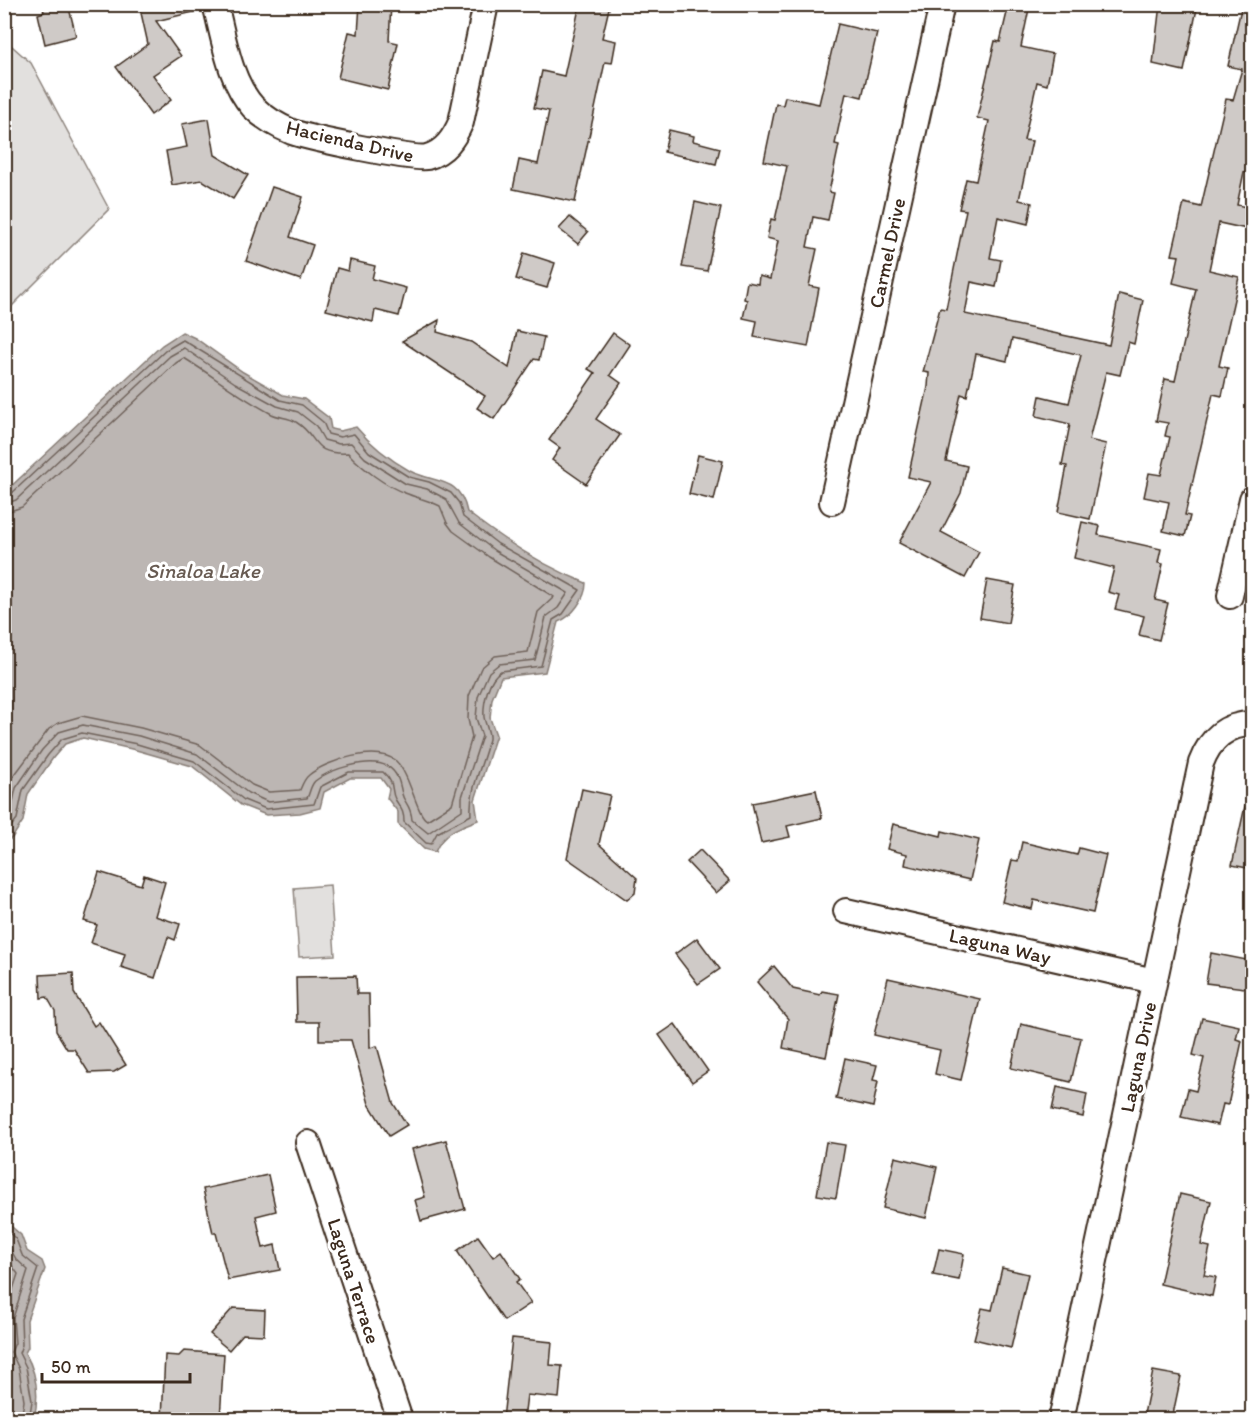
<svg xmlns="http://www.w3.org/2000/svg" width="1257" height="1424" font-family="Itim,sans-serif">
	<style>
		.green { fill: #e2e0de; stroke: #8e857e; stroke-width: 1.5 }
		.water { fill: #bcb6b3; stroke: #887e77; stroke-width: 1.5 }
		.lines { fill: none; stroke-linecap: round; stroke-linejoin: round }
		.shore { stroke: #6f625a; stroke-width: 1.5 }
		.building { fill: #cfcac7; stroke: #3b2a1e; stroke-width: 1.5 }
		.minor-casing { stroke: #3b2a1e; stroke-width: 28 }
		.minor { stroke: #fff; stroke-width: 24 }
		.labels { text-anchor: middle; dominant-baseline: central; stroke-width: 6; stroke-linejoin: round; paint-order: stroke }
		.street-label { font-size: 20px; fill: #3b2a1e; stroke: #fff }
		.water-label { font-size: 21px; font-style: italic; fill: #685b52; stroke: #fff }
	</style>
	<rect width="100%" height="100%" fill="#fff"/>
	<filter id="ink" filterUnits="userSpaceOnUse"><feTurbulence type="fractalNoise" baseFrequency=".0167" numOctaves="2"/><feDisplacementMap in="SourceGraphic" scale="12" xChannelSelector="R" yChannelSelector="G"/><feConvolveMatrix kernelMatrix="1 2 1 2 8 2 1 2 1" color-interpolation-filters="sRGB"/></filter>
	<g filter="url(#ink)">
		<g class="green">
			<polygon points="4,39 31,63 109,209 5,313"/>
			<polygon points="330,885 335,955 299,957 294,888"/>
		</g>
		<g class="water">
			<path d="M182,332L195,338L243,372L283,395L304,399L329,418L331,429L340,431L356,427C371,445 389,459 410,471C435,484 460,476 467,512C503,540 543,566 586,583C586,598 572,617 558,622L545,672L501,677L492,699L490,718L496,735L475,800L478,820C459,827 443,832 435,852L424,849L398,824V812L387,798L389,789L381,778H350L324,792L320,808L300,813L266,815L241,805L192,766L136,750L83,738L65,744L53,758L28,794L23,821L12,838L5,842V492L162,345Z"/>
			<path d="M4,1220L21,1235L27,1251L42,1261L45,1269L27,1320L28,1347L25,1353C37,1373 39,1397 34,1419H5Z"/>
		</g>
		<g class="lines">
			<g class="shore">
				<path d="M4,496L11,494L166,350L183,340L280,400L302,405L323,422L328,434L340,437L354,434L369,452L409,477L429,482L451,493L459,503L463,517L498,544L580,590L563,614L553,620L541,666L501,671C488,678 483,704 484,717C485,725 490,731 489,739C483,765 469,789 471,815L437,833L431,844L426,843L404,822C404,811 401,809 395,799C390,789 396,784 383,772H349L320,787L314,804L266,809L244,800L194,761L137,744L82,733L62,739L48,755L23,790L17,819L4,835"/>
				<path d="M4,504L16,500L170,356L184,348L235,383L277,406L298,412L316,426L324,440L339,444L351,443L365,458L406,484L427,489L446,499L459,523L495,551L568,593L558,608L546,617L535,660L499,664L489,672L478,697L476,718L482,736L462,797V810L428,833L412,820C411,805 404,803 402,794C400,784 398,772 387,766C369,757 330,769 315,781C310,786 310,793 307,798L268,802L248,793L197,754L139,736L83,725L59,732L42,750L16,788L10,815L4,824"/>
				<path d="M4,513L22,507L176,363L184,358C213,376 240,397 270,413C278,418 289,417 296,422C320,437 310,455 348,453C362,468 385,486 405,493C417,498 428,500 440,506L447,523L453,531L489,557L554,597L538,612L528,652L495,656L481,668L469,696L468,719L472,737L452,804L427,820C417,816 410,774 396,761C377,745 327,760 309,775C304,779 302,785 300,790L269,792L252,785L200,745L141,728L82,716L58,723L49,729L10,781L4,798"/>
				<polyline points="4,1228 16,1239 22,1255 38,1268 21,1319 22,1345 19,1353 26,1367 32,1401 29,1420"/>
				<polyline points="4,1238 16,1259 28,1270 13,1318 15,1343 11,1352 19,1369 24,1401 21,1420"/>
				<polyline points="4,1255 18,1274 4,1317"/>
			</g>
		</g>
		<g class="building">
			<polygon points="42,4 68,4 76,36 45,44 38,14 44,12"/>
			<polygon points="139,4 198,4 198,11 156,21 181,56 153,75 171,100 151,115 116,67 148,44"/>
			<polygon points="360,4 391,4 389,41 398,43 388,90 338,78 349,32 358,34"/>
			<polygon points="580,4 610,4 602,38 616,41 612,63 605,62 575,202 513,189 519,160 538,164 549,111 534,108 542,71 564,76"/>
			<polygon points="1009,4 1030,4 1021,47 1053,54 1047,85 1037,82 1024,140 1032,141 1019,200 1032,203 1028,224 998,217 990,258 1001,260 996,287 971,282 965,314 1109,345 1119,294 1143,300 1134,344 1128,342 1120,375 1106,372 1089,440 1106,444 1090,519 1058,512 1067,466 1062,465 1070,424 1036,416 1040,396 1069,403 1081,355 1012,339 1007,361 976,354 967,396 961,394 946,461 967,466 961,493 941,532 979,552 965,578 899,543 931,482 908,477 928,387 929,373 923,372 940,308 946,309 966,210 959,209 966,179 976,181 989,121 977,118 995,41 1000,42"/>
			<polygon points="1160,4 1198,4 1184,71 1153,64"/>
			<polygon points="1242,4 1252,4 1252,174 1244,172 1237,205 1251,208 1247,229 1219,223 1209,270 1239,277 1219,366 1228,368 1222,396 1213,394 1185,515 1190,516 1185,536 1163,531 1169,502 1144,497 1149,473 1161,475 1170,437 1165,436 1168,423 1156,421 1165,379 1175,381 1196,289 1173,283 1179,256 1172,255 1184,203 1201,207 1226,99 1233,100 1242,69 1228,66"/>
			<polygon points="838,24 877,33 862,97 846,93 835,144 839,145 829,192 834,193 828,220 813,217 807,247 817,249 809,286 819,288 808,347 754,337 757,321 743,318 747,300 744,299 747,282 758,284 759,276 770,279 778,241 767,238 771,219 775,220 787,166 764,161 776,104 783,105 785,97 819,104"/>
			<polygon points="209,119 215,155 248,175 233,199 202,180 172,185 166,151 187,147 182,124"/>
			<polygon points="669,130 694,136 693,141 720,148 716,164 664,152"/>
			<polygon points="272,187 303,197 290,237 313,245 301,280 246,261"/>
			<polygon points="695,202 721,208 707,271 682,267"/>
			<polygon points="570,217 588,232 578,244 559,229"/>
			<polygon points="524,253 555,263 547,288 516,279"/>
			<polygon points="350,260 375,266 372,279 406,288 399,316 375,310 373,322 326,310 337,268 348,271"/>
			<polygon points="439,320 437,332 471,342 509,368 517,331 544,337 539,360 534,359 494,419 477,408 485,396 402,341"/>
			<polygon points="613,333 630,345 610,375 621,383 596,419 620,435 586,484 552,460 560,448 549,440 595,373 588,369"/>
			<polygon points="698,455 723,461 714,500 689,494"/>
			<polygon points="1082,522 1100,526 1098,535 1161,549 1158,563 1163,564 1155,600 1168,603 1159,640 1139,635 1144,616 1115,609 1119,595 1108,592 1114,568 1074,558"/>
			<polygon points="987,580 1015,585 1008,623 980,618"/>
			<polygon points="582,789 610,795 599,844 637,878 635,893 627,900 567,858"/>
			<polygon points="816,790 822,818 787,826 790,837 761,843 752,803"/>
			<polygon points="1245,806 1252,807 1252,869 1232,865"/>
			<polygon points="893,824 941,836 942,831 979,840 970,880 905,865 907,854 887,849"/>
			<polygon points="1022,842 1077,855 1079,848 1106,855 1093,913 1034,900 1032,909 1002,902 1012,860 1018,861"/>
			<polygon points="700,850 730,881 716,893 687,862"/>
			<polygon points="99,872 141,885 144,875 165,882 155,916 180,924 175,940 168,937 155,978 121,967 125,954 91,943 97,925 84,921"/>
			<polygon points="697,938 720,969 698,984 675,954"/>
			<polygon points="1211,953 1252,961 1252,989 1206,983"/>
			<polygon points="774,966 793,989 820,995 822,991 839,994 826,1057 783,1048 788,1019 757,982"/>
			<polygon points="73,973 74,993 94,1026 99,1022 126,1065 114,1072 89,1073 74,1049 67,1049 56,1031 55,1011 47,997 41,998 40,975"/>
			<polygon points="356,976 357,994 369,994 370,1048 377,1046 393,1103 407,1125 389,1136 369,1104 351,1040 319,1040 319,1022 297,1022 296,977"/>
			<polygon points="888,978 980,999 961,1080 935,1074 940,1050 874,1035"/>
			<polygon points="1202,1018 1239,1026 1236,1039 1242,1041 1228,1105 1223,1104 1218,1125 1181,1117 1188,1089 1196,1091 1204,1058 1193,1055"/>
			<polygon points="675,1024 708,1071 692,1082 659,1035"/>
			<polygon points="1021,1024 1081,1038 1071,1082 1011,1068"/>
			<polygon points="845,1058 877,1065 873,1080 878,1081 873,1107 836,1099"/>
			<polygon points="1057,1087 1087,1094 1083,1117 1052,1110"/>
			<polygon points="446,1140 465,1209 421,1221 415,1200 425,1197 412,1149"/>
			<polygon points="826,1142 845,1145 836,1198 817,1195"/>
			<polygon points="895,1157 937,1167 926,1218 883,1208"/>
			<polygon points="268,1175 276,1211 256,1216 263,1248 275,1245 280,1270 228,1280 216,1233 213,1233 203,1189"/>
			<polygon points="1180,1194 1211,1201 1201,1245 1210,1247 1204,1275 1216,1277 1212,1296 1160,1284"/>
			<polygon points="478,1236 493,1257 501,1251 520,1279 516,1282 531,1303 504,1321 457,1251"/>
			<polygon points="939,1249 964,1254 959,1280 933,1275"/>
			<polygon points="1002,1268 1028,1274 1011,1348 974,1339 982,1308 992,1310"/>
			<polygon points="233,1308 265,1310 264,1335 243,1334 229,1350 210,1334"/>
			<polygon points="512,1338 552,1342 550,1365 562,1366 559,1398 527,1395 524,1419 503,1419"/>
			<polygon points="184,1351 224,1354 220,1419 162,1419 165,1355 179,1356"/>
			<polygon points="1153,1371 1181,1376 1172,1419 1143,1419"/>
		</g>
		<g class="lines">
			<g class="minor-casing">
				<g id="minor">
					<path d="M215,4C224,38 229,80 253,107C264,118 278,126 292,132C309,138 412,160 427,157C445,152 454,138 461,122L486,4"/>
					<polyline points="832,502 942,4"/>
					<polyline points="1230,596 1252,499"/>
					<polyline points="846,911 1154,981"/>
					<polyline points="308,1143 400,1420"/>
					<path d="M1061,1420L1201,763C1210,739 1226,724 1252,724"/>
				</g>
			</g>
			<use href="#minor" class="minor"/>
		</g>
	</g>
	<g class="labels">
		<g class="street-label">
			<text transform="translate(350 141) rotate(13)">Hacienda Drive</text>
			<text transform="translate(887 253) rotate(-78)">Carmel Drive</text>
			<text transform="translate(1000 946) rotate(13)">Laguna Way</text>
			<text transform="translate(1138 1057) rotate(-78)">Laguna Drive</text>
			<text transform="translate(354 1281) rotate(72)">Laguna Terrace</text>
		</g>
		<g class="water-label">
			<text x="203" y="570">Sinaloa Lake</text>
		</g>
	</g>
	<rect width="1257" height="1424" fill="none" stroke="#fff" stroke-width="24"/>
	<rect x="12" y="12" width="1233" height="1400" fill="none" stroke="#3b2a1e" stroke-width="2" filter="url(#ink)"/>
	<path d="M42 1373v9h148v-9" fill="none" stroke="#3b2a1e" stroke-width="3"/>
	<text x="51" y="1373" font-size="18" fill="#3b2a1e" stroke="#ffffff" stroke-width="4.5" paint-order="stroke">50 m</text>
</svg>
